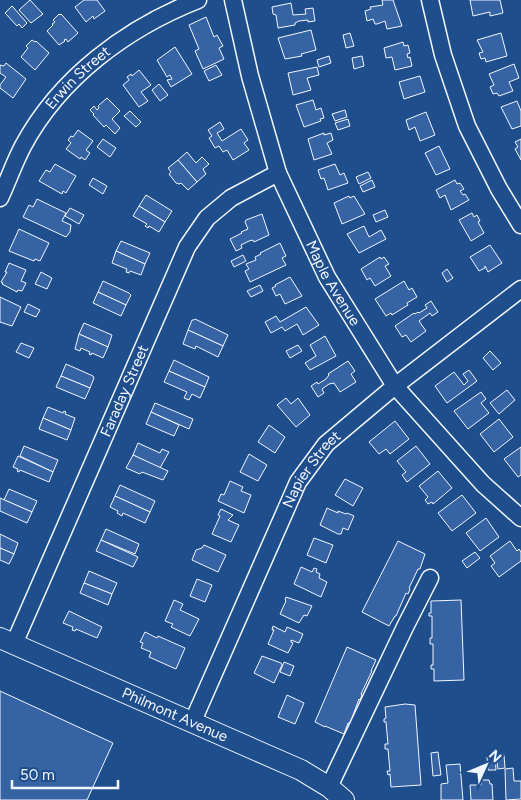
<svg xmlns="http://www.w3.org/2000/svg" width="521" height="800" font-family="Figtree,sans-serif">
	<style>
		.building { fill: #3563a3; stroke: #f2f6ff }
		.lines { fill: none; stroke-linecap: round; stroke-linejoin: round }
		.minor-casing { stroke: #f2f6ff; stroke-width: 19 }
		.major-casing { stroke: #f2f6ff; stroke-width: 22 }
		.minor { stroke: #1f4e8c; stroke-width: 16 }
		.major { stroke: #1f4e8c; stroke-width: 20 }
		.labels { text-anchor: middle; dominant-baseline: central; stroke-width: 4; stroke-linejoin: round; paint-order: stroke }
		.street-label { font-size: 15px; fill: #f2f6ff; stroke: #1f4e8c }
	</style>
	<rect width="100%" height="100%" fill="#1f4e8c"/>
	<g class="building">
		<polygon points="30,0 43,14 31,23 19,10"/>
		<polygon points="84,0 97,0 105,11 94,19 93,16 86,22 75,7"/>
		<polygon points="382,0 393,0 402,26 387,29 385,21 377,24 375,24 373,19 367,21 365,11 371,9 370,7 383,5"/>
		<polygon points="470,0 500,0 503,13 490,16 490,12 473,16"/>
		<polygon points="291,3 293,15 306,14 305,9 313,8 315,21 308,22 308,20 299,21 295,23 295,25 278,28 276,15 273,14 272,7"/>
		<polygon points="12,6 27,23 22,28 19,24 17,26 5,13"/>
		<polygon points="59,14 60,15 61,14 78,33 68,42 66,39 64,40 65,41 59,45 47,31 53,25 52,24 55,22 53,20"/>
		<polygon points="206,17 214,37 217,35 223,46 219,48 224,59 203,69 195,51 199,49 189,25"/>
		<polygon points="311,30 316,50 301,54 302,56 285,59 278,38"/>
		<polygon points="350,33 354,46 346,48 343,35"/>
		<polygon points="501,33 507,56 486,62 485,58 481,59 479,53 483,52 477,40"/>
		<polygon points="32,40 35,42 36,41 49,53 35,70 21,57 28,48 26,46"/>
		<polygon points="403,42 404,46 408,45 410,53 407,54 408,58 410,57 412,66 395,70 392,57 386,58 384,48"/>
		<polygon points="175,47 192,74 171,87 167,80 172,79 170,75 167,77 157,60"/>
		<polygon points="329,56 331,63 319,67 317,60"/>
		<polygon points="362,56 364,66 354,69 352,58"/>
		<polygon points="6,63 26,79 13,98 0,88 0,85 6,77 0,73 0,65 4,66"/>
		<polygon points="514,64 519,78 509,82 513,91 499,96 497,93 493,94 490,87 494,85 489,74"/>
		<polygon points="216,65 222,75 209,81 204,71"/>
		<polygon points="317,67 319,75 307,78 311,90 293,95 288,73"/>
		<polygon points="139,70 151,85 141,92 148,101 139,107 123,85 129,80 127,77 131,74 132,76"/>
		<polygon points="420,76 425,92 404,99 399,82"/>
		<polygon points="159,84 168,95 160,101 152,90"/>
		<polygon points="107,98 120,111 112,119 120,128 115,134 106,125 104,127 93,115 94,114 90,110 94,106 97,110 99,108 98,106"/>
		<polygon points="313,100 316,110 321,108 324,118 320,119 321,121 304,127 296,105"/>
		<polygon points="517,101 521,111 521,126 512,129 501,107"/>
		<polygon points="345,110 347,117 335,121 332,114"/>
		<polygon points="130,111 141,122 136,127 124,116"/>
		<polygon points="426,112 435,135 420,141 415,127 409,130 406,120"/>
		<polygon points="348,119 350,126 338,130 335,123"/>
		<polygon points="220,122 224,129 217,133 222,141 241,129 248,140 244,143 249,150 233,160 227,150 223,152 219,146 215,148 209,138 212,136 208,130"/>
		<polygon points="78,130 93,141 86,150 90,153 85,160 81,157 80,159 66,149 71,143 68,140 71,136 73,137"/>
		<polygon points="324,133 324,135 331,133 333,140 327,143 332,154 314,160 308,139"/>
		<polygon points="103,139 116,148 110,157 97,147"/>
		<polygon points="521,139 521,160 515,149 518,147 515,142"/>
		<polygon points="439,146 450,169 436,175 425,153"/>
		<polygon points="187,152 196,163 202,157 209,164 203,169 206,174 197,182 178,160"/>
		<polygon points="178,160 197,182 188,190 181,183 179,184 176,183 169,174 171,172 168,168"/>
		<polygon points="55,164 76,176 66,193 63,191 62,194 39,181 46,170 50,172"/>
		<polygon points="335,164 340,175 344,173 348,183 328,190 324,178 321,179 318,170"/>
		<polygon points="368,172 371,178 359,184 356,177"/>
		<polygon points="93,178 107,186 103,194 89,185"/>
		<polygon points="372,180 375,187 363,192 360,186"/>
		<polygon points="455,180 457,184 460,183 464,189 460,191 463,195 465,194 469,200 451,210 445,195 440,198 436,190"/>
		<polygon points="146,195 172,211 165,222 139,206"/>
		<polygon points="349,196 350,198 354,196 365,214 342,224 334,203"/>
		<polygon points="37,199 66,213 62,221 71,225 70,232 66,237 23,217 29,205 33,207"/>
		<polygon points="139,206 165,222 159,232 149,226 148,228 145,226 147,224 133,216"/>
		<polygon points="70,208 84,215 79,224 65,216"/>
		<polygon points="385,210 388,217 376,222 373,215"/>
		<polygon points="472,213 474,217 477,215 480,221 478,222 484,233 471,241 459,220"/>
		<polygon points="262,214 269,235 254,242 253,240 249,241 241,245 242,248 236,251 230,239 242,233 241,232 248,229 245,222 246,220"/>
		<polygon points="364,226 369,237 381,230 386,239 359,253 347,234"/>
		<polygon points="19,229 49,243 40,261 35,259 34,261 9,251"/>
		<polygon points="121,241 150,253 145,264 116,251"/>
		<polygon points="280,243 286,256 282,258 286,265 250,282 245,271 249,269 246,264 256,260 255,257 261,254 260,253"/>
		<polygon points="490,245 502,263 488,272 485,266 485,268 479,271 470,257"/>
		<polygon points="116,251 145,264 141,275 130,271 129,273 126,272 127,269 112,263"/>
		<polygon points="243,255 246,261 234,267 231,261"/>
		<polygon points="380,257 381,259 384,257 389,264 385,266 391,276 375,286 370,278 367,280 361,269"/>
		<polygon points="9,263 26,270 21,281 26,283 22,291 18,290 17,292 2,284 3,283 1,282 7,272 5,272"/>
		<polygon points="447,269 453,278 447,282 442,273"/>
		<polygon points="41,272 52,278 47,289 35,284"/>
		<polygon points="290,277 302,296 285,304 280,294 276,296 272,288 276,286 275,285"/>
		<polygon points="103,281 129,293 131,295 126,305 98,292"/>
		<polygon points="404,281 409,290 412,288 417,297 407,303 408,305 392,315 391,313 386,316 375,299"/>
		<polygon points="260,285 263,291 251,297 247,291"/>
		<polygon points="98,292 126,305 121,316 93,303"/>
		<polygon points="0,297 21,307 12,326 0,322"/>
		<polygon points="431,301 438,312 432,316 430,313 419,321 426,331 411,342 406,335 402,337 395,326 414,313 415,314 418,312 419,313 427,308 425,305"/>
		<polygon points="28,304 40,310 36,317 24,312"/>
		<polygon points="306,307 319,325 303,335 297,324 285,331 282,327 271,333 265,322 276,316 280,322"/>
		<polygon points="195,319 228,335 223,346 188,330 192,320 194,320"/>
		<polygon points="84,323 112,335 108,347 79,334"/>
		<polygon points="188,330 223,346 218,357 196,346 195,349 183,344"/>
		<polygon points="79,334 108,347 103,358 92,353 91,355 89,354 90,352 81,348 80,351 75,349"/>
		<polygon points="325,336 336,356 310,370 305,363 316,356 310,345"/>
		<polygon points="21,343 34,348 29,358 16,352"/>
		<polygon points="298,345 302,351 290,358 286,351"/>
		<polygon points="490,351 501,363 493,370 483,358"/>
		<polygon points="174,360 209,377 205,387 169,371"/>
		<polygon points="348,361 355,371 351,374 356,382 340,392 334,383 329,384 322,389 324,393 318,397 311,386 317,382 318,384 326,379 329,375 328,374"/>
		<polygon points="66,364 93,376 94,378 90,388 61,376"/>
		<polygon points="469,370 477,381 447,403 435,386 454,372 464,385 468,381 463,374"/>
		<polygon points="169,371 205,387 200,398 192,394 189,400 184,398 187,392 164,382"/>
		<polygon points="61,376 90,388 85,399 56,387"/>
		<polygon points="507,390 515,400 499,414 490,403"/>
		<polygon points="481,392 486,399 481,403 489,413 468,429 454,411"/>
		<polygon points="286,398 291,404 298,398 310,415 296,427 277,405"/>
		<polygon points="155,403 193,419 189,429 151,412"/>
		<polygon points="48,407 63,413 64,411 66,412 65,414 75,418 71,430 43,418"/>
		<polygon points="151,412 179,425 174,436 146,424"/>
		<polygon points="43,418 71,430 67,440 39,429"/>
		<polygon points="499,419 513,437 494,452 480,434"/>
		<polygon points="395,421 409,439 390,454 386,449 379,454 369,442"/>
		<polygon points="269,425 285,437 275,453 258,442"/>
		<polygon points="138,443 160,453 162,449 169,452 160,468 133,455"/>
		<polygon points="24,446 58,460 53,472 20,456"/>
		<polygon points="416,446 430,464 407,482 402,475 406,472 397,461"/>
		<polygon points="521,447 521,475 518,477 504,459"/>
		<polygon points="249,454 267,465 258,481 240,472"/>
		<polygon points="133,455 168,471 163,480 142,472 140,474 126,468"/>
		<polygon points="18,456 53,472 49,482 20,470 19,472 17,471 18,469 13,467"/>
		<polygon points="438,471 452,488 433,504 432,502 428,504 425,500 428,497 419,486"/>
		<polygon points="345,479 363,488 353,506 335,495"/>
		<polygon points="230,481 243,487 241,491 251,495 244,513 218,501 221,494 224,495"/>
		<polygon points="120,485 155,501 150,512 115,496"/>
		<polygon points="9,489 37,501 32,512 4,500"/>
		<polygon points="462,495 476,513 452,531 438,513"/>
		<polygon points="115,496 150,512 145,523 123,513 122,516 117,513 118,511 110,507"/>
		<polygon points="0,498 32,512 27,523 0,511"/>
		<polygon points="327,508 338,513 338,511 346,514 347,513 354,516 348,530 343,528 341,534 338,534 320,525"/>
		<polygon points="221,509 233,515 228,520 239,525 231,542 212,534 220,516 218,515"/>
		<polygon points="486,518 499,537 480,551 466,533"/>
		<polygon points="106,529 139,544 135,554 101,540"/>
		<polygon points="0,534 18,543 14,554 0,548"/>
		<polygon points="314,538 333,545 326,563 307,555"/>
		<polygon points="101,540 138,557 133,567 96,551"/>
		<polygon points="398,541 425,554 420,569 418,569 409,588 410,589 408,594 406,593 396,616 395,616 389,626 362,612"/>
		<polygon points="510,541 517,551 519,549 521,552 521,561 499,577 491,566 495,563 490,556"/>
		<polygon points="204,545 226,555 218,572 192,560 196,550 202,548"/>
		<polygon points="0,548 14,554 9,564 0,560"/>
		<polygon points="475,552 480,558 467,568 462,561"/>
		<polygon points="301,567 312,572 314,568 317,569 316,572 320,574 319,578 327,582 321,597 294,584"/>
		<polygon points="89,571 117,583 112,594 84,583"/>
		<polygon points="197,579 212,585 205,602 190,596"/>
		<polygon points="84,583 112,594 108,605 80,593"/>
		<polygon points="286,597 312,606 307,616 304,615 299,623 280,614 286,601 285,600"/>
		<polygon points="174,600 183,604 180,610 199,619 190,636 171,627 173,624 165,621"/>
		<polygon points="461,600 464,680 434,681 434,669 431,669 431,665 433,665 433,644 430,644 430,638 432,638 432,616 429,616 429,613 431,613 431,601"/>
		<polygon points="69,611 102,627 97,638 76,629 75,631 72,630 73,627 63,623"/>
		<polygon points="273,626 285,632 287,627 303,634 299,643 291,640 291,642 293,643 288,653 268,644 274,630 272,630"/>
		<polygon points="145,632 157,638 158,636 185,648 176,669 149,657 151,652 141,648 143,643 140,642"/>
		<polygon points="347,647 376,660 371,671 372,671 361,694 362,695 360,700 359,699 350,723 348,723 344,734 325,726 325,727 315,722"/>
		<polygon points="262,656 281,663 282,665 274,683 254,673"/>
		<polygon points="284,662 294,666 290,676 280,672"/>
		<polygon points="0,691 113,743 87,800 0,800"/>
		<polygon points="287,695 304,703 295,724 278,717"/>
		<polygon points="405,704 415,705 421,785 391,787 390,774 388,775 387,771 390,771 388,749 385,749 385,744 388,744 386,722 384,722 384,719 386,718 385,707"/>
		<polygon points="438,752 441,775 433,776 431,753"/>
		<polygon points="504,755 505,768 498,769 496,756"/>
		<polygon points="495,756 496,770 488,770 487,757"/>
		<polygon points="460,764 463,800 441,800 441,784 448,783 446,765"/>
		<polygon points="513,768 514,781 521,781 521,799 506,800 505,769"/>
		<polygon points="481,780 489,780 490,784 492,784 493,800 471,800 470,785 481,785"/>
	</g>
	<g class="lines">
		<g class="minor-casing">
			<g id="minor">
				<path id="s1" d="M233,0L250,76L278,173L327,277L395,386L483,484L521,518"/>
				<polyline points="430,0 443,55 467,126 499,189 521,225"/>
				<path id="s2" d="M0,198C8,181 14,163 23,146C60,77 127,28 198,0"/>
				<path id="s3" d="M14,644L187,247L207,218L231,198L278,173"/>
				<path id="s4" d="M193,721L298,482L326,444L395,386L521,289"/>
				<polyline points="329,787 405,627 430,578"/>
			</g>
		</g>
		<g class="major-casing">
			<g id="major">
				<path id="s5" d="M0,638L301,770L329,787L344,800"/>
			</g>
		</g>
		<use href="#minor" class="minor"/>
		<use href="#major" class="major"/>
	</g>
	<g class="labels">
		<g class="street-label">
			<text stroke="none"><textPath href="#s2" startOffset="145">Erwin Street</textPath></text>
			<text stroke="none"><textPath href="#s1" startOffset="302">Maple Avenue</textPath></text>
			<text stroke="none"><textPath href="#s3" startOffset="276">Faraday Street</textPath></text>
			<text stroke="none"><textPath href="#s4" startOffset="279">Napier Street</textPath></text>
			<text stroke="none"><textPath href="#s5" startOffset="191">Philmont Avenue</textPath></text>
		</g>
	</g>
	<g transform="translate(486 765) rotate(46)" stroke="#1f4e8c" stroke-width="4" paint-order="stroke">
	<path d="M0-4L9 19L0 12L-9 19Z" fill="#f2f6ff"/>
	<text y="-8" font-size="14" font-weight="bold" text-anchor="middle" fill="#f2f6ff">N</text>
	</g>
	<path d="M12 780v8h106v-8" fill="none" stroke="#f2f6ff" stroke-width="2.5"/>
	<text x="20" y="780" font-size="15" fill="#f2f6ff" stroke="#1f4e8c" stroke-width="4" paint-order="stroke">50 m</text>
</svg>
